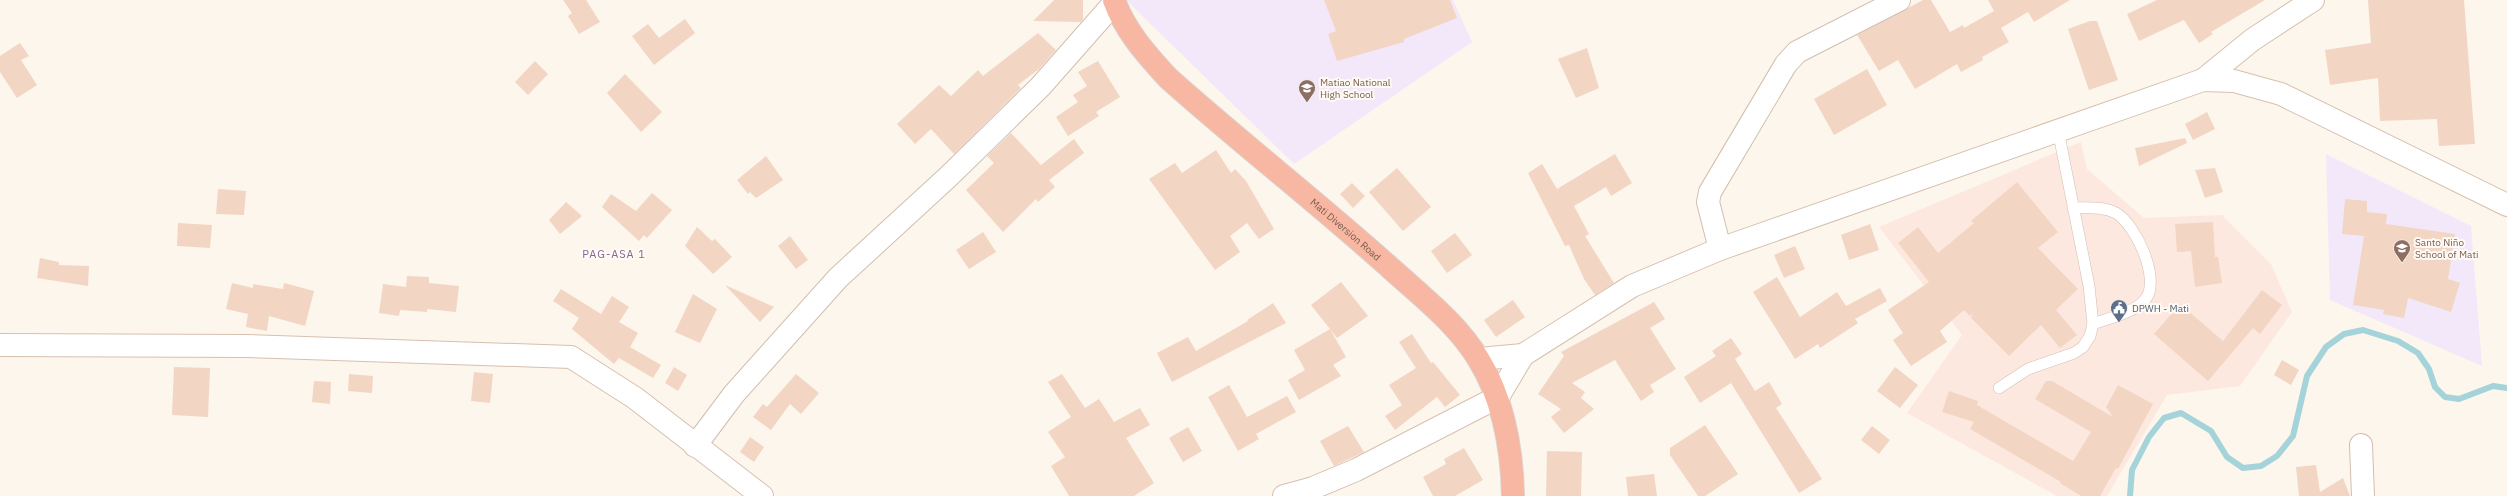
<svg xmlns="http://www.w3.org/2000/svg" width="2507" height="496" font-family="'IBM Plex Sans',sans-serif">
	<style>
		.commercial { fill: #fde8e0 }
		.education { fill: #f3e8fa }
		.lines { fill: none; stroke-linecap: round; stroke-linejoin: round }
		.stream { stroke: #a5d3da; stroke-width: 6 }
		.building { fill: #f3d5c3 }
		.lane-casing { stroke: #d1beb0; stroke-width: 12 }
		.street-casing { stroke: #d1beb0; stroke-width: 24 }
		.secondary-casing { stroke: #d6c0b0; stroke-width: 24 }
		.highway-casing { stroke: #dad1cd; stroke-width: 24 }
		.lane { stroke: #fff; stroke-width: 11 }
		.street { stroke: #fff; stroke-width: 22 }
		.secondary { stroke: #fff; stroke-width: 22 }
		.highway { stroke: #f7b7a3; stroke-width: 22 }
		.labels { text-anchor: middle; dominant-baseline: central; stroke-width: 4; stroke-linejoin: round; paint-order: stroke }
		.education-label { font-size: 10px; fill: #785e54; stroke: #fffaf3; text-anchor: start }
		.street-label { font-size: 10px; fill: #7a5c4d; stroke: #fffaf3 }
		.service-label { font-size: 10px; fill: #4e5e75; stroke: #fffaf3; text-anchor: start }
		.neighbourhood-label { font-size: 11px; letter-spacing: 1px; fill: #846695; stroke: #fffaf3 }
	</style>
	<rect width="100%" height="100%" fill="#fdf6ec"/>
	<polygon class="commercial" points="2081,142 2087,169 2144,218 2222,215 2271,264 2292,312 2240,386 2167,395 2107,496 2057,496 1907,413 1962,335 1879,227"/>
	<g class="education">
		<polygon points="1126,0 1453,0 1472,42 1294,164"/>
		<polygon points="2326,154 2471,226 2482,366 2330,300"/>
	</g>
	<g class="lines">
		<polyline class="stream" points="2130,496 2132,470 2149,437 2164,418 2181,413 2211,431 2227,457 2243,468 2261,466 2277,456 2293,436 2307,376 2326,347 2344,334 2363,330 2398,341 2418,353 2429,369 2435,387 2445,397 2459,399 2493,386 2507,388"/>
	</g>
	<g class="building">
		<polygon points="563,0 586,0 600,22 579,34 568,16 572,13"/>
		<polygon points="1054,0 1083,0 1083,20 1081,22 1033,21"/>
		<polygon points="1324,0 1450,0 1457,18 1404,39 1404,42 1337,61 1328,34 1336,31"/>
		<polygon points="1923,0 1931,0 1950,32 1963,25 1964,28 1994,11 1988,0 2070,0 2034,22 2028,12 2001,28 2009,42 1982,57 1983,60 1961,72 1957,64 1915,89 1898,60 1879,71 1857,35"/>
		<polygon points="2157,0 2265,0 2211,32 2213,34 2199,43 2184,20 2139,41 2127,14"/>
		<polygon points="2368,0 2464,0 2475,144 2439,146 2437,119 2380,121 2378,78 2330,85 2325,50 2371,43"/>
		<polygon points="685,19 695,33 654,65 632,36 648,24 659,38"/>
		<polygon points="2090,21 2097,21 2118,80 2089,90 2068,29"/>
		<polygon points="1038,33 1056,50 1039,69 1018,85 1021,88 954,154 931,129 915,144 897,124 939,85 951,96 978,70 983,76"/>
		<polygon points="20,43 29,56 21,60 37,85 17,98 0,72 0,56"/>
		<polygon points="1587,48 1599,88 1576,98 1558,59"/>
		<polygon points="535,61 548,74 528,95 515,82"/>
		<polygon points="1098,61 1120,97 1096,112 1099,116 1068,136 1056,117 1078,102 1073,95 1087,86 1078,72"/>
		<polygon points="1867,69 1887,105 1834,135 1814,99"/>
		<polygon points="625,74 662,112 641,132 607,93"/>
		<polygon points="2207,112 2215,129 2193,140 2185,124"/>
		<polygon points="1011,133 1041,165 1074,139 1084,153 1049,180 1055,187 1038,202 1036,199 1003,232 966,190 994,163 987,156"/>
		<polygon points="2185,138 2187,143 2139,166 2135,148"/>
		<polygon points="1216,150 1231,173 1235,169 1246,181 1274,229 1259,239 1247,223 1230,236 1240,252 1215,270 1149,179 1175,163 1182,173"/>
		<polygon points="1615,154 1632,183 1611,196 1606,187 1574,206 1589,234 1585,236 1614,283 1595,295 1584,279 1569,245 1565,246 1528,173 1542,164 1557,189"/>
		<polygon points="766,156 783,180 756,198 750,192 748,194 737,180"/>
		<polygon points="1397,168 1431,207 1403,231 1369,192"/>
		<polygon points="2215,168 2223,192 2205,198 2195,170"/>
		<polygon points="2017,182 2058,232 2038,248 2078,289 2056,310 2077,335 2060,348 2041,325 2009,356 1971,318 1973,313 1970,316 1964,310 1940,331 1947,342 1911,366 1893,340 1903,333 1888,310 1929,282 1898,243 1918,227 1938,253 1974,223 1971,221"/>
		<polygon points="1352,183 1365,196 1353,208 1340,194"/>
		<polygon points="218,189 246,191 244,215 216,214"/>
		<polygon points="652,193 672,210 647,238 644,235 639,241 602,207 611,194 636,211"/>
		<polygon points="2345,199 2367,201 2367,212 2387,214 2386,224 2455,234 2448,279 2460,283 2451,312 2408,298 2404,318 2383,314 2384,310 2353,305 2364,236 2342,234"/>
		<polygon points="566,202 582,216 560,234 549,220"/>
		<polygon points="2213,222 2215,257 2218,257 2222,283 2195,287 2191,251 2177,252 2175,224"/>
		<polygon points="178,223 212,225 210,248 177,246"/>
		<polygon points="1870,224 1879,250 1849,260 1841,235"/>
		<polygon points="697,227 712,241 715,239 732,257 713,274 685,246"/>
		<polygon points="983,232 996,252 969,269 956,250"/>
		<polygon points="1455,233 1472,255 1447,273 1431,251"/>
		<polygon points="790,236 808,260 796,269 778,246"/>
		<polygon points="1795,246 1805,269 1784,278 1774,255"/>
		<polygon points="40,258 59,262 59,265 89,266 88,286 37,278"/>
		<polygon points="407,276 429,277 429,283 459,286 456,312 427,309 427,312 400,310 399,316 379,313 383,284 406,287"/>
		<polygon points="1777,277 1800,317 1837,292 1846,306 1880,288 1887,301 1855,319 1858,323 1820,348 1818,344 1795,359 1753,292"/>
		<polygon points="1341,282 1368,316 1337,338 1330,329 1346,357 1333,365 1341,376 1299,400 1288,380 1305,370 1294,350 1330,329 1311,305"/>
		<polygon points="232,283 253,288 253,284 283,289 284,283 314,291 305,326 269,316 267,331 246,327 248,314 226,309"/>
		<polygon points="725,285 774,307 760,322"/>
		<polygon points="561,289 601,314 612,296 629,307 619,322 638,333 630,347 661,365 653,378 619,358 614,364 572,329 579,318 553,301"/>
		<polygon points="2262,290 2282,305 2260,334 2253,328 2208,381 2154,334 2180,304 2223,341"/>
		<polygon points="693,294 717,309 700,343 675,332"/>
		<polygon points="1513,300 1525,317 1496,337 1484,320"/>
		<polygon points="1654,302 1665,319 1650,328 1676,369 1650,385 1654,392 1641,401 1615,360 1572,383 1585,392 1581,398 1594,409 1564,433 1551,417 1561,409 1538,394 1564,356 1561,352"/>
		<polygon points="1273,303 1286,323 1172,382 1157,353 1188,337 1196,351 1248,321 1247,320"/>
		<polygon points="1412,334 1431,363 1433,362 1460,395 1445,407 1437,397 1395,430 1385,416 1402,405 1389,385 1416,368 1399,342"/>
		<polygon points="1731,338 1742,354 1735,359 1755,391 1769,382 1782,404 1776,408 1822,479 1799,493 1731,383 1700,403 1684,377 1716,356 1712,351"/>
		<polygon points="2282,360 2299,370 2291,385 2274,375"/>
		<polygon points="174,367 210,368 208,417 172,415"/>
		<polygon points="674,367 687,375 678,391 665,383"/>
		<polygon points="1895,367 1918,385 1900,408 1877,391"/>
		<polygon points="474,372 493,374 490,403 471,401"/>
		<polygon points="349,374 373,376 372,393 348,391"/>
		<polygon points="796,374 819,393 801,414 790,404 771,430 753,417 763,404 767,407"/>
		<polygon points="1062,374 1085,408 1099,399 1114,422 1140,408 1150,425 1126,438 1154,483 1134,496 1069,496 1051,466 1065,457 1048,432 1071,417 1048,382"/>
		<polygon points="314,381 331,382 330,404 312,402"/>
		<polygon points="2046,381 2052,381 2113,417 2106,407 2118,385 2153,404 2118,469 2116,468 2100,496 2081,496 2060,483 2061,482 1970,429 1974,422 1942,412 1949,391 1978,401 1977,405 2073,461 2091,432 2035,399"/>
		<polygon points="1229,385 1247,417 1287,396 1296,412 1256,434 1259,439 1238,451 1208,397"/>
		<polygon points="1705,425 1738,474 1705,496 1698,496 1670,455 1670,448"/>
		<polygon points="1348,426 1364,452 1334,466 1320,441"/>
		<polygon points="1872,426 1890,440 1879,454 1861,440"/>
		<polygon points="1188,427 1202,451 1183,462 1169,438"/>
		<polygon points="750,437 764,447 754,462 740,452"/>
		<polygon points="1464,448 1483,480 1455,496 1433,496 1423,477 1446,464 1444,459"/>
		<polygon points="1547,451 1582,452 1581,496 1546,496"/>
		<polygon points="2316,465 2320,492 2343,478 2350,496 2299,496 2296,467"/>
		<polygon points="1654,474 1657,496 1628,496 1626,477"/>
	</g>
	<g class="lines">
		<g class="lane-casing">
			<g id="lane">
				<path d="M2073,208C2088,208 2103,206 2116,213C2136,225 2159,276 2147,297C2138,312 2109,318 2093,324"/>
				<polyline points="1999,388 2028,369 2074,353 2083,347 2090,336 2093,324 2089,286 2058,130"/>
			</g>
		</g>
		<g class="street-casing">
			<g id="street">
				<polyline points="1720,249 1708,202 1710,192 1786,64 1797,52 1899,0"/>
				<polyline points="2361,445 2363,496"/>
				<polyline points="695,446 734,394 838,278 949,176 1040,87 1115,2"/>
			</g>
		</g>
		<g class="secondary-casing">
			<g id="secondary">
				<polyline points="2203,80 2252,40 2313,0"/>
				<polyline points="0,345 246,346 571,357 635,398 762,496"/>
				<polyline points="1479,359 1523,355"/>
				<polyline points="1284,496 1313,488 1356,470 1498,397 1523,355 1632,286 1720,249 2203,80 2234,81 2281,94 2507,205"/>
			</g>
		</g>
		<g class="highway-casing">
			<g id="highway">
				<path id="s1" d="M1114,0C1125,31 1147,55 1168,78C1243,145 1322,206 1396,273C1425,299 1459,326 1479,360C1504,401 1512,448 1513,496"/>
			</g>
		</g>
		<use href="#lane" class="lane"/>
		<use href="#street" class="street"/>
		<use href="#secondary" class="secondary"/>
		<use href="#highway" class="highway"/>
	</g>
	<defs>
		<g id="school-pin" transform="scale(0.9)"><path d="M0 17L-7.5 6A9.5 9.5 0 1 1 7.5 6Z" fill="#8d6e63" stroke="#fffaf3"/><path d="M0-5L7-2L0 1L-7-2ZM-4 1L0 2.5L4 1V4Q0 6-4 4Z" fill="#fff"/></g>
		<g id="civic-pin" transform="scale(0.9)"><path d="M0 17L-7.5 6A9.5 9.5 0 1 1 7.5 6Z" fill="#5c6f8a" stroke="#fffaf3"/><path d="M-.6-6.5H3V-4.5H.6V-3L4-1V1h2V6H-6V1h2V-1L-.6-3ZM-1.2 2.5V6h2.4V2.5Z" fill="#fff"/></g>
	</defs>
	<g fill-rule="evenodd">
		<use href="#school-pin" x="1307" y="88"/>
		<use href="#school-pin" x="2402" y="248"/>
		<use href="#civic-pin" x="2119" y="308"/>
	</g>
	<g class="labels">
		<g class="education-label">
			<text x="1320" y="82">Matiao National<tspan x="1320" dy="12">High School</tspan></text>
			<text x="2415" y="242">Santo Niño<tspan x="2415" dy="12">School of Mati</tspan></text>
		</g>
		<g class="street-label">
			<text stroke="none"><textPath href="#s1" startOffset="329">Mati Diversion Road</textPath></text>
		</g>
		<g class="service-label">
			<text x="2132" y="308">DPWH - Mati</text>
		</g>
		<g class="neighbourhood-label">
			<text x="614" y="254">PAG-ASA 1</text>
		</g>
	</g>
</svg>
